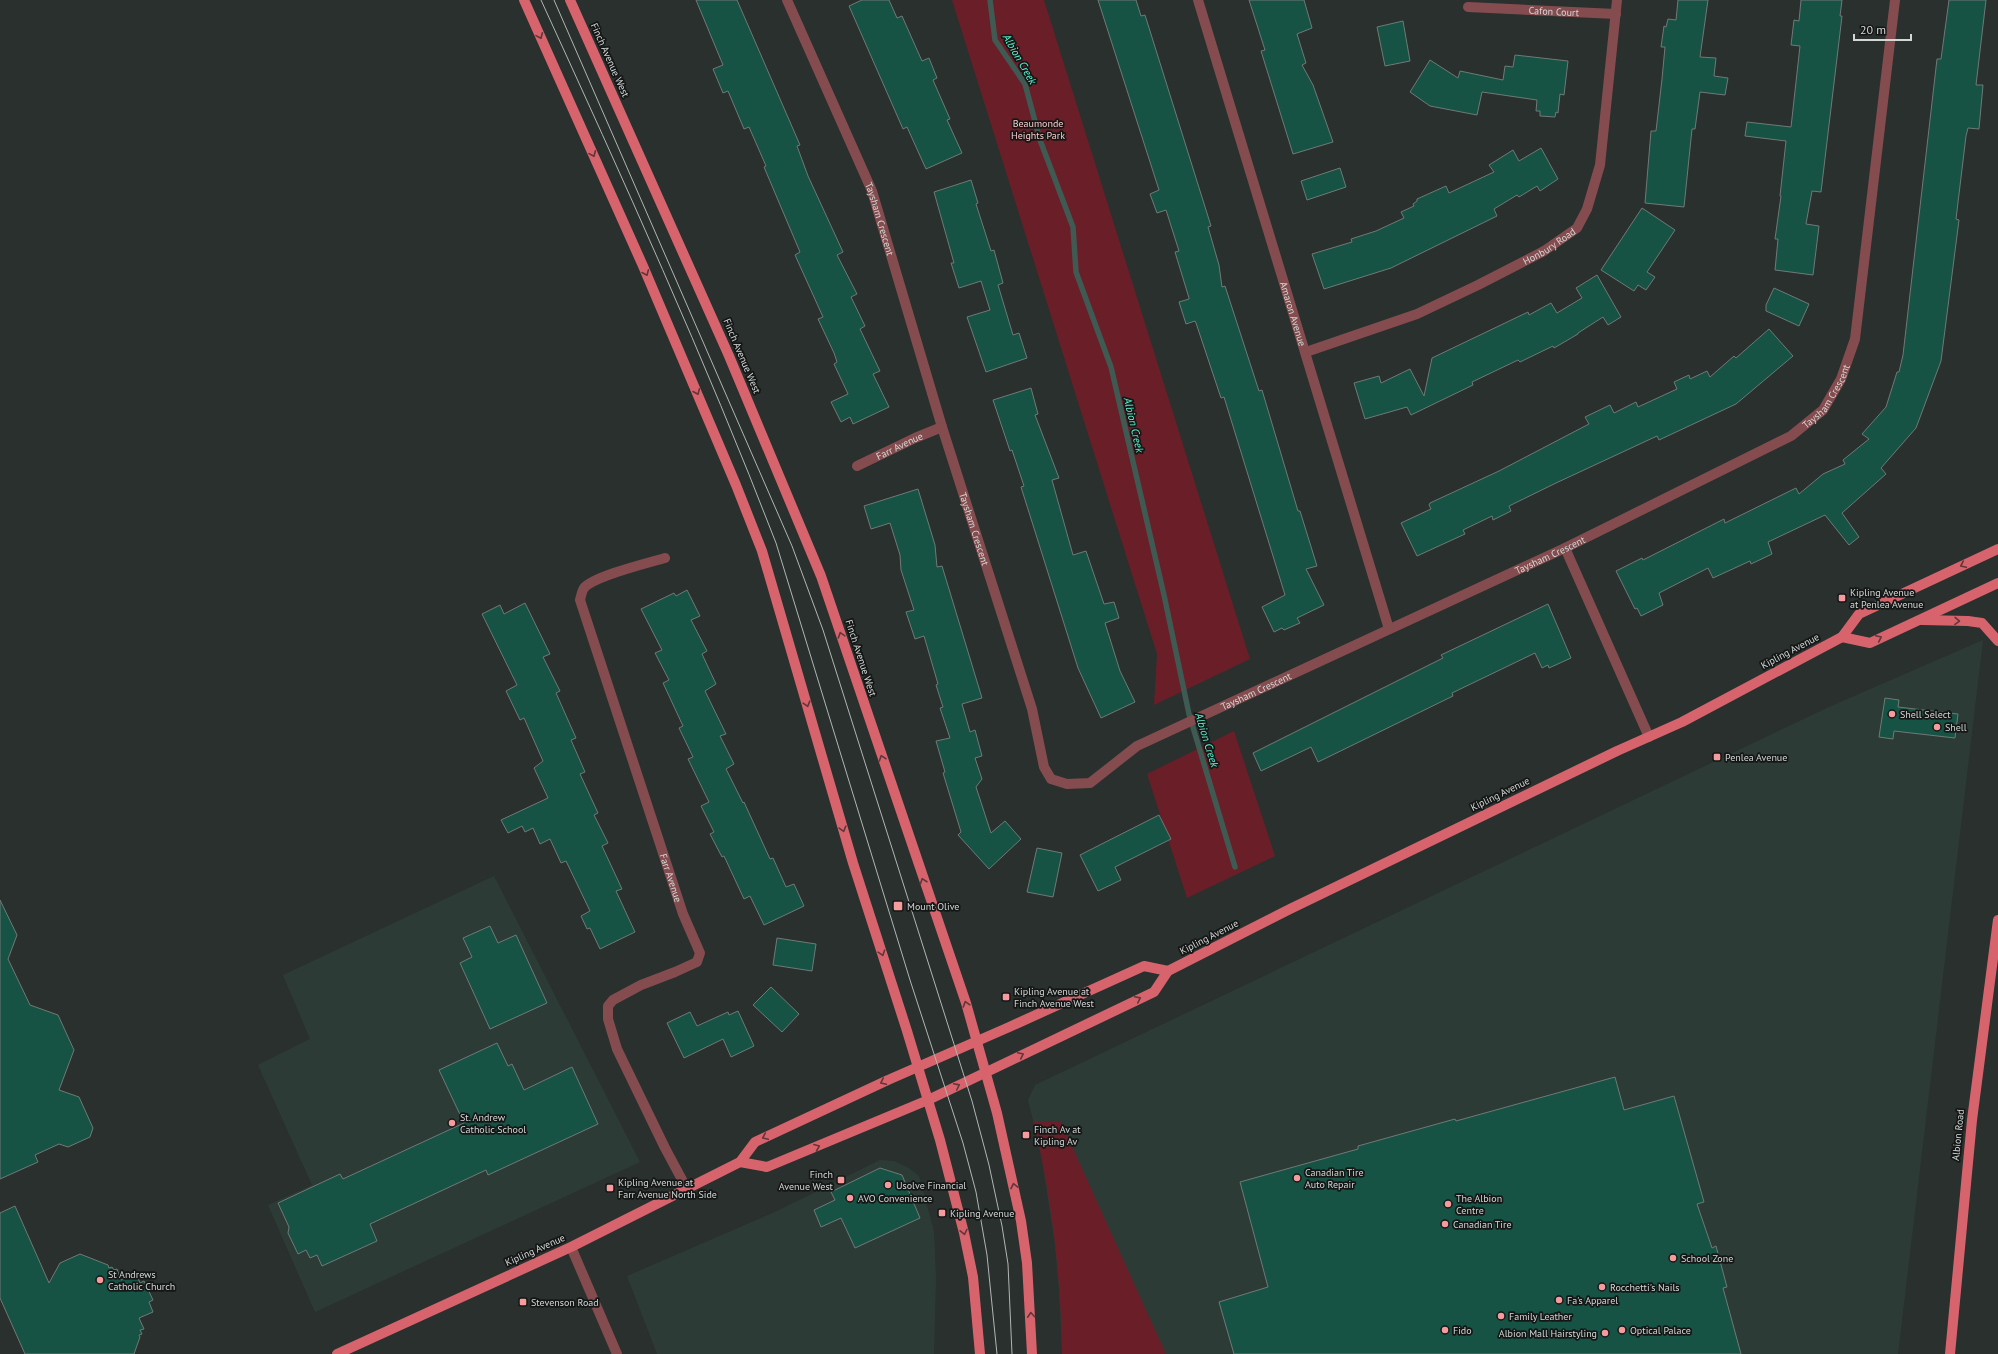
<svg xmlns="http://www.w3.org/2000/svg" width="1998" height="1354" font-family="'PT Sans',sans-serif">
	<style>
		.built { fill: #2d3b37 }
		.green { fill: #6a1f28 }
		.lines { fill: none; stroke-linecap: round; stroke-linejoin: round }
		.stream { stroke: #3f5953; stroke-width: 5.5 }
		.building { fill: #175345; stroke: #707976 }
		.minor { stroke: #844c4e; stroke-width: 10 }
		.major { stroke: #d7646d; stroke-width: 10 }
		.tram { stroke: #b1b6b4; stroke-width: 1 }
		.oneway { stroke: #623639 }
		.poi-dot { fill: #f59b9e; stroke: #141716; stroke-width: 1.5 }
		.labels { text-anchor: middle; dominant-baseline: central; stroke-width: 3.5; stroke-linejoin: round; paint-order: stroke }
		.street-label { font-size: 10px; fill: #d3d7d6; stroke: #141716 }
		.park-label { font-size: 10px; fill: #fac9c9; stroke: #141716 }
		.poi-label { font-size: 10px; fill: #d3d7d6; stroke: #141716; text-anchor: start }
		.water-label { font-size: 11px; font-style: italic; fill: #5ff8d3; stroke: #141716 }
	</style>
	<rect width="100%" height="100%" fill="#29302e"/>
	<g class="built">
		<polygon points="1983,640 1898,1354 1062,1354 1059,1291 1055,1245 1041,1153 1028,1100 1035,1085 1829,707"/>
		<polygon points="494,876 640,1162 315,1312 268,1205 312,1185 258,1065 310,1039 283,975"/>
		<polygon points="880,1160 894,1161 909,1168 919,1176 934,1231 936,1279 934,1354 657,1354 627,1276 777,1211"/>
	</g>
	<g class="green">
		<polygon points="952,0 1044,0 1250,659 1154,705 1157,654"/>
		<polygon points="1234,731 1275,856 1187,898 1147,774"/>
		<path d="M1033,1121L1061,1122L1166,1354H1062C1061,1277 1052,1197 1033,1121Z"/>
	</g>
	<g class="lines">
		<polyline class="stream" points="990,0 995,40 1025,84 1040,140 1073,227 1076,272 1111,367 1164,595 1189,714 1235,867"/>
	</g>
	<g class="building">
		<polygon points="696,0 737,0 800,145 797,146 808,176 843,252 837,255 857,294 851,297 865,326 860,329 880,371 873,374 889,407 853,424 850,417 841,422 831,402 848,394 834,364 837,362 834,353 818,319 823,317 795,255 800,252 764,167 766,166 749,127 744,129 728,91 723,93 713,69 723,65"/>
		<polygon points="862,0 889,0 897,18 902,16 922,61 929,58 937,78 933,80 950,119 947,120 962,153 926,169 907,127 903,129 849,6"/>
		<polygon points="1098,0 1136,0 1141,16 1145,15 1211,226 1208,227 1219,265 1222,287 1225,286 1259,391 1262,390 1298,511 1300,511 1317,566 1306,569 1324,605 1297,618 1300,623 1284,630 1282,628 1274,632 1262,607 1285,595 1224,397 1221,398 1196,323 1195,321 1186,324 1179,302 1189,299 1189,298 1175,252 1179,251 1166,210 1157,213 1150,194 1159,190"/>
		<polygon points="1249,0 1304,0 1312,28 1297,34 1306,63 1302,65 1313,85 1333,142 1293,154 1261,51 1265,50"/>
		<polygon points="1678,0 1708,0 1700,57 1716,58 1714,76 1728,78 1725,95 1700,92 1695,129 1692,129 1684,207 1645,203 1651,131 1656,131 1662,79 1665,47 1661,47 1664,26 1666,27 1668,19 1676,20"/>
		<polygon points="1801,0 1842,0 1840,16 1842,16 1821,192 1812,191 1806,224 1819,226 1813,275 1775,270 1778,239 1775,239 1781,196 1780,196 1786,141 1745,136 1747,122 1791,127 1800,46 1791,45 1794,20 1799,21"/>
		<polygon points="1949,0 1986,0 1976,85 1983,85 1979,129 1968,128 1966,136 1956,219 1959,220 1941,361 1916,428 1881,468 1886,474 1842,513 1859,537 1849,545 1825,515 1768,542 1772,554 1751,564 1750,561 1713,578 1708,568 1659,593 1663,605 1641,616 1637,608 1635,609 1616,571 1642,558 1643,560 1724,519 1725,523 1796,488 1799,494 1823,474 1845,464 1843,460 1869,439 1862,434 1886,407 1897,372 1899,372 1903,355 1937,59 1941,59"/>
		<polygon points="1403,21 1410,61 1385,66 1377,27"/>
		<polygon points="1515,55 1568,61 1564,95 1560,94 1558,113 1556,112 1555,117 1540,116 1540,111 1536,111 1537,100 1482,92 1477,115 1430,106 1410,92 1430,60 1458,78 1460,71 1503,80 1505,66 1513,67"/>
		<polygon points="1541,148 1558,179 1540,191 1537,186 1519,197 1517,195 1494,209 1497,216 1391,268 1324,289 1312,254 1352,242 1351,239 1376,231 1404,218 1401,212 1414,206 1413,204 1417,201 1417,199 1446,186 1449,193 1494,172 1489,165 1513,150 1519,161"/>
		<polygon points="1340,168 1346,187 1307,200 1301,181"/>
		<polygon points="971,180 978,203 976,204 991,251 994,250 1003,283 998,285 1013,335 1019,333 1027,358 986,372 967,317 990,310 981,281 959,288 951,263 954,263 934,192"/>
		<polygon points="1642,208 1675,230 1647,272 1655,277 1646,290 1638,285 1634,291 1601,270"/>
		<polygon points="1597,275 1621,317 1608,325 1603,317 1578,333 1578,334 1554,348 1553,346 1520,362 1518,360 1472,382 1473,385 1411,415 1407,407 1365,419 1354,383 1379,376 1381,383 1410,369 1424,396 1432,358 1528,312 1529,315 1551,303 1557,313 1582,298 1576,288"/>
		<polygon points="1774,288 1809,304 1799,326 1766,311 1766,305"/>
		<polygon points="1769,329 1793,356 1736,404 1659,440 1657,436 1556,483 1509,506 1511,511 1493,520 1492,516 1463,530 1465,534 1417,556 1401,523 1431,509 1429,505 1430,503 1499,471 1589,424 1585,417 1610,405 1614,413 1636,402 1638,407 1677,389 1674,382 1689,375 1690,379 1707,371 1710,377 1734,356 1736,358"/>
		<polygon points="1031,388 1038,414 1035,415 1059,478 1052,480 1073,555 1086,551 1104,604 1114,602 1119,618 1105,623 1120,671 1135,702 1101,718 1078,668 1021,487 1024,486 1012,450 1010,451 993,400"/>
		<polygon points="918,489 935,545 937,567 942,566 982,698 962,704 970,732 975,730 982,756 975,758 982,779 976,787 991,833 1005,821 1021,839 989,869 958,835 961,832 943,773 945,772 936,741 950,738 940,708 943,707 936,685 938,684 924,636 915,639 906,612 914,610 901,570 900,555 890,523 871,529 864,506"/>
		<polygon points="687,590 700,616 691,620 707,651 702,654 716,684 705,691 726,734 720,736 734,764 726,769 743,803 744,802 770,859 773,858 786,887 794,884 804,906 764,925 750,896 744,899 724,856 722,857 710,834 714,832 701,806 709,802 688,759 693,757 679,728 683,726 663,683 669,680 655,653 662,650 641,609 674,593 676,596"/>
		<polygon points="525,603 550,654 543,657 560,691 556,693 576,738 571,740 585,772 580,774 598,813 594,815 608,843 602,846 622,889 616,891 635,932 600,949 590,928 587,929 581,916 590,911 566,861 561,863 550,839 540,844 533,828 525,832 522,826 508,833 501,820 548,798 534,768 543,761 524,718 520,720 506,691 517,685 482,614 500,605 504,614"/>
		<polygon points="1548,604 1571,658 1549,668 1548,665 1542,668 1535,653 1452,693 1453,696 1318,762 1311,747 1261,771 1253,753 1443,658 1441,655"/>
		<polygon points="1885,698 1899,700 1898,707 1958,714 1955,738 1894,731 1893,739 1879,737"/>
		<polygon points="1159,815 1171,839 1115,867 1121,880 1098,891 1080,855"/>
		<polygon points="1037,848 1062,853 1053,897 1027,892"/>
		<polygon points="0,900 17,935 8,959 30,1005 58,1015 74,1050 59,1090 79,1097 93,1128 90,1137 68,1147 59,1144 35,1155 38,1162 0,1179"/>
		<polygon points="490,926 498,943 516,935 547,1003 490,1029 460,963 472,957 463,938"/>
		<polygon points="777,938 816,944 812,971 773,965"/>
		<polygon points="771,987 799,1014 782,1032 753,1005"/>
		<polygon points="738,1011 754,1046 731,1057 723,1039 684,1058 667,1023 690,1012 697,1026 728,1012 729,1015"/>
		<polygon points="497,1043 508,1066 512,1064 524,1090 572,1067 598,1124 488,1175 486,1170 370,1224 377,1241 322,1266 317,1255 310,1258 306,1250 298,1254 288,1233 289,1227 278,1203 340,1174 343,1179 464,1123 439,1070"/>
		<polygon points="1615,1077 1624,1110 1674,1096 1704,1202 1697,1204 1712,1248 1716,1246 1727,1287 1723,1288 1741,1354 1234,1354 1219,1302 1268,1287 1240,1182 1358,1149 1358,1146 1455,1119 1456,1121"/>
		<polygon points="880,1168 902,1175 920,1218 855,1248 841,1218 821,1227 814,1210 835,1200 831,1192"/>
		<polygon points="15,1206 49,1283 60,1263 80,1254 108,1265 109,1268 112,1267 114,1270 117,1269 121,1280 136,1273 140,1283 144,1281 153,1300 149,1302 153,1312 139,1318 144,1329 140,1330 142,1334 139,1335 140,1337 134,1354 25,1354 0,1298 0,1213"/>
	</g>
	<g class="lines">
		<g class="minor">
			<path id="s1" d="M787,0L872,191L942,427L1032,709L1044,767L1051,779L1067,784L1090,783L1137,746L1565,548L1791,436L1823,410L1841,379L1855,339L1895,0"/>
			<path id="s2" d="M1198,0L1389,629"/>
			<path id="s3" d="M1468,7L1616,14"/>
			<path id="s4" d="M1306,352L1417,314L1478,285L1544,251L1577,228L1587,209L1600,165L1617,0"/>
			<path id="s5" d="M857,466L915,438L942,427"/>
			<polyline points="1565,548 1649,737"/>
			<path id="s6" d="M665,558C648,563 594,576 584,588C582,591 581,596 580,600L683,914L700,953L697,962L675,972L641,985L613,1000L608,1006V1019L617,1049L665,1148L687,1189"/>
			<polyline points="571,1247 617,1354"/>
		</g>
		<g class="major">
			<polyline points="524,0 643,266 736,485 762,551 853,863 907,1031 940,1140 964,1233 973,1277 980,1354"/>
			<polyline points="570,0 729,356 821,576 966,1003 997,1113 1021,1221 1027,1263 1032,1354"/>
			<polyline points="1922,620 1968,621 1982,623 1998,641"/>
			<polyline points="1842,637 1870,643 1998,583"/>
			<polyline points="740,1162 767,1167 928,1100 1154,992 1168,971 1290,909 1617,751 1682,722 1842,637 1859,614 1998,549"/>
			<polyline points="337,1354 571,1247 740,1162 755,1142 888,1080 1007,1028 1144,966 1168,971"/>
			<polyline points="1950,1354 1972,1120 1998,920"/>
		</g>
		<g class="tram">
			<path d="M541,0C623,179 705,359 776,543L910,980L963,1143L976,1192L987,1255L997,1354"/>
			<polyline points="554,0 792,546 823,630 972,1101 989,1165 1002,1226 1008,1264 1012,1354"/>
		</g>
	</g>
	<defs><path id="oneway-chevron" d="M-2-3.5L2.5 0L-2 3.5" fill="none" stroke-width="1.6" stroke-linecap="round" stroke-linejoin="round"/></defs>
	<g class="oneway">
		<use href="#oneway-chevron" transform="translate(540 36) rotate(66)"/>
		<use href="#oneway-chevron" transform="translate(593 154) rotate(66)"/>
		<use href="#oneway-chevron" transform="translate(646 273) rotate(67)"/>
		<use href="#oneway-chevron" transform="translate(697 392) rotate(67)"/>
		<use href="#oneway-chevron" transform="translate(1963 565) rotate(155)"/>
		<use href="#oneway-chevron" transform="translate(1957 621) rotate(1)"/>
		<use href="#oneway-chevron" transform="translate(841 635) rotate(-108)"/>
		<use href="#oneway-chevron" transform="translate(1879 638) rotate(-25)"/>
		<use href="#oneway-chevron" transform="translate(807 704) rotate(74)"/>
		<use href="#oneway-chevron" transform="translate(882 758) rotate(-109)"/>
		<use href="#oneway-chevron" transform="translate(843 829) rotate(74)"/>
		<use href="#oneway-chevron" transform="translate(923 881) rotate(-109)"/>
		<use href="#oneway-chevron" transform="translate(882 953) rotate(72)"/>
		<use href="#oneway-chevron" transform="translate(1138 999) rotate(-26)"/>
		<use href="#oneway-chevron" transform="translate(966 1004) rotate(-107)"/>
		<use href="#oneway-chevron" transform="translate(1021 1055) rotate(-25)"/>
		<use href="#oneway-chevron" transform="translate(883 1082) rotate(155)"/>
		<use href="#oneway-chevron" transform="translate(957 1086) rotate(-26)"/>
		<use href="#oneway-chevron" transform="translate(765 1137) rotate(155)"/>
		<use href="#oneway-chevron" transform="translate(817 1147) rotate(-22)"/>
		<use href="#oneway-chevron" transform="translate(1014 1186) rotate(-102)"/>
		<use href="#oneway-chevron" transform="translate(964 1232) rotate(77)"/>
		<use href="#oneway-chevron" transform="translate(1031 1315) rotate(-94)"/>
	</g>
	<g class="poi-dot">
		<rect x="1838" y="594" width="8" height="8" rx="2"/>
		<circle cx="1892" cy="714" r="4"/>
		<circle cx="1937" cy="727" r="4"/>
		<rect x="1713" y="753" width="8" height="8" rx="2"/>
		<rect x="893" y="901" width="10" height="10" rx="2"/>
		<rect x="1002" y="993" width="8" height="8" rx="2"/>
		<circle cx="452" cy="1123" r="4"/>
		<rect x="1022" y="1131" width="8" height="8" rx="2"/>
		<circle cx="1297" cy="1178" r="4"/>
		<rect x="837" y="1176" width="8" height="8" rx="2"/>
		<circle cx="888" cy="1185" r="4"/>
		<rect x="606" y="1184" width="8" height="8" rx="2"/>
		<circle cx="850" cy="1198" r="4"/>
		<circle cx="1448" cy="1204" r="4"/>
		<rect x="938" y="1209" width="8" height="8" rx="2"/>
		<circle cx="1445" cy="1224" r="4"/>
		<circle cx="1673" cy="1258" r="4"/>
		<circle cx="100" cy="1280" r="4"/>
		<circle cx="1602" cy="1287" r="4"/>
		<circle cx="1559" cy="1300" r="4"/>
		<rect x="519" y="1298" width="8" height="8" rx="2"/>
		<circle cx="1501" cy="1316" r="4"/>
		<circle cx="1445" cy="1330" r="4"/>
		<circle cx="1622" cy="1330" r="4"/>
		<circle cx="1605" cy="1333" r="4"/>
	</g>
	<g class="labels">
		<g class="street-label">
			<text stroke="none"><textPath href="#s3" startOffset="86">Cafon Court</textPath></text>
			<text transform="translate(610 60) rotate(66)">Finch Avenue West</text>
			<text stroke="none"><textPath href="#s1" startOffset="238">Taysham Crescent</textPath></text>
			<text stroke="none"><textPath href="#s4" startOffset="266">Honbury Road</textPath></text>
			<text stroke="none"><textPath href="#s2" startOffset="328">Amaron Avenue</textPath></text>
			<text transform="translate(742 356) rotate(67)">Finch Avenue West</text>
			<text stroke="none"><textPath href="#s1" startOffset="1702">Taysham Crescent</textPath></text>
			<text stroke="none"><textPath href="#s5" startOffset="47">Farr Avenue</textPath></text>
			<text stroke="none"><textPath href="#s1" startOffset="562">Taysham Crescent</textPath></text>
			<text stroke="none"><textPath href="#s1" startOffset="1379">Taysham Crescent</textPath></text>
			<text transform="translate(1790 651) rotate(-28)">Kipling Avenue</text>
			<text transform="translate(861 658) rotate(72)">Finch Avenue West</text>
			<text stroke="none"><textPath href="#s1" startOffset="1055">Taysham Crescent</textPath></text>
			<text transform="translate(1500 794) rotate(-26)">Kipling Avenue</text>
			<text stroke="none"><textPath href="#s6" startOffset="392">Farr Avenue</textPath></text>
			<text transform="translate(1209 937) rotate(-27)">Kipling Avenue</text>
			<text transform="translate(1958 1135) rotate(-84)">Albion Road</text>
			<text transform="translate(535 1250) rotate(-24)">Kipling Avenue</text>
		</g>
		<g class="park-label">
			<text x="1038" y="123">Beaumonde<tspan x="1038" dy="12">Heights Park</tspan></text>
		</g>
		<g class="poi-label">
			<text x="1850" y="592">Kipling Avenue<tspan x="1850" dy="12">at Penlea Avenue</tspan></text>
			<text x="1900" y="714">Shell Select</text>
			<text x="1945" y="727">Shell</text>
			<text x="1725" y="757">Penlea Avenue</text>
			<text x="907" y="906">Mount Olive</text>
			<text x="1014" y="991">Kipling Avenue at<tspan x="1014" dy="12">Finch Avenue West</tspan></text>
			<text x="460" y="1117">St. Andrew<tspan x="460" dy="12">Catholic School</tspan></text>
			<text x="1034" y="1129">Finch Av at<tspan x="1034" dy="12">Kipling Av</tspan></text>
			<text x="1305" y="1172">Canadian Tire<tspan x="1305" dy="12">Auto Repair</tspan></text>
			<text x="833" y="1174" text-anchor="end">Finch<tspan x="833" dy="12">Avenue West</tspan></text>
			<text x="618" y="1182">Kipling Avenue at<tspan x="618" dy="12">Farr Avenue North Side</tspan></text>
			<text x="896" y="1185">Usolve Financial</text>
			<text x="858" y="1198">AVO Convenience</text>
			<text x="1456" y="1198">The Albion<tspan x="1456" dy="12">Centre</tspan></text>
			<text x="950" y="1213">Kipling Avenue</text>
			<text x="1453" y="1224">Canadian Tire</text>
			<text x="1681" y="1258">School Zone</text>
			<text x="108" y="1274">St Andrews<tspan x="108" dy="12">Catholic Church</tspan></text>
			<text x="1610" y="1287">Rocchetti's Nails</text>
			<text x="1567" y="1300">Fa's Apparel</text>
			<text x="531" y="1302">Stevenson Road</text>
			<text x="1509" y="1316">Family Leather</text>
			<text x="1453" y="1330">Fido</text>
			<text x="1630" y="1330">Optical Palace</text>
			<text x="1597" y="1333" text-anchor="end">Albion Mall Hairstyling</text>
		</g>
		<g class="water-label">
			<text transform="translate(1020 59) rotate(60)">Albion Creek</text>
			<text transform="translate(1134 425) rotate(77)">Albion Creek</text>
			<text transform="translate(1207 740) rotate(73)">Albion Creek</text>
		</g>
	</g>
	<path d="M1854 34v6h57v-6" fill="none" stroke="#d3d7d6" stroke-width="2"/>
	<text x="1860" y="34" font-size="12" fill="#d3d7d6" stroke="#141716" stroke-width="3" paint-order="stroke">20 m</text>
</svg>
